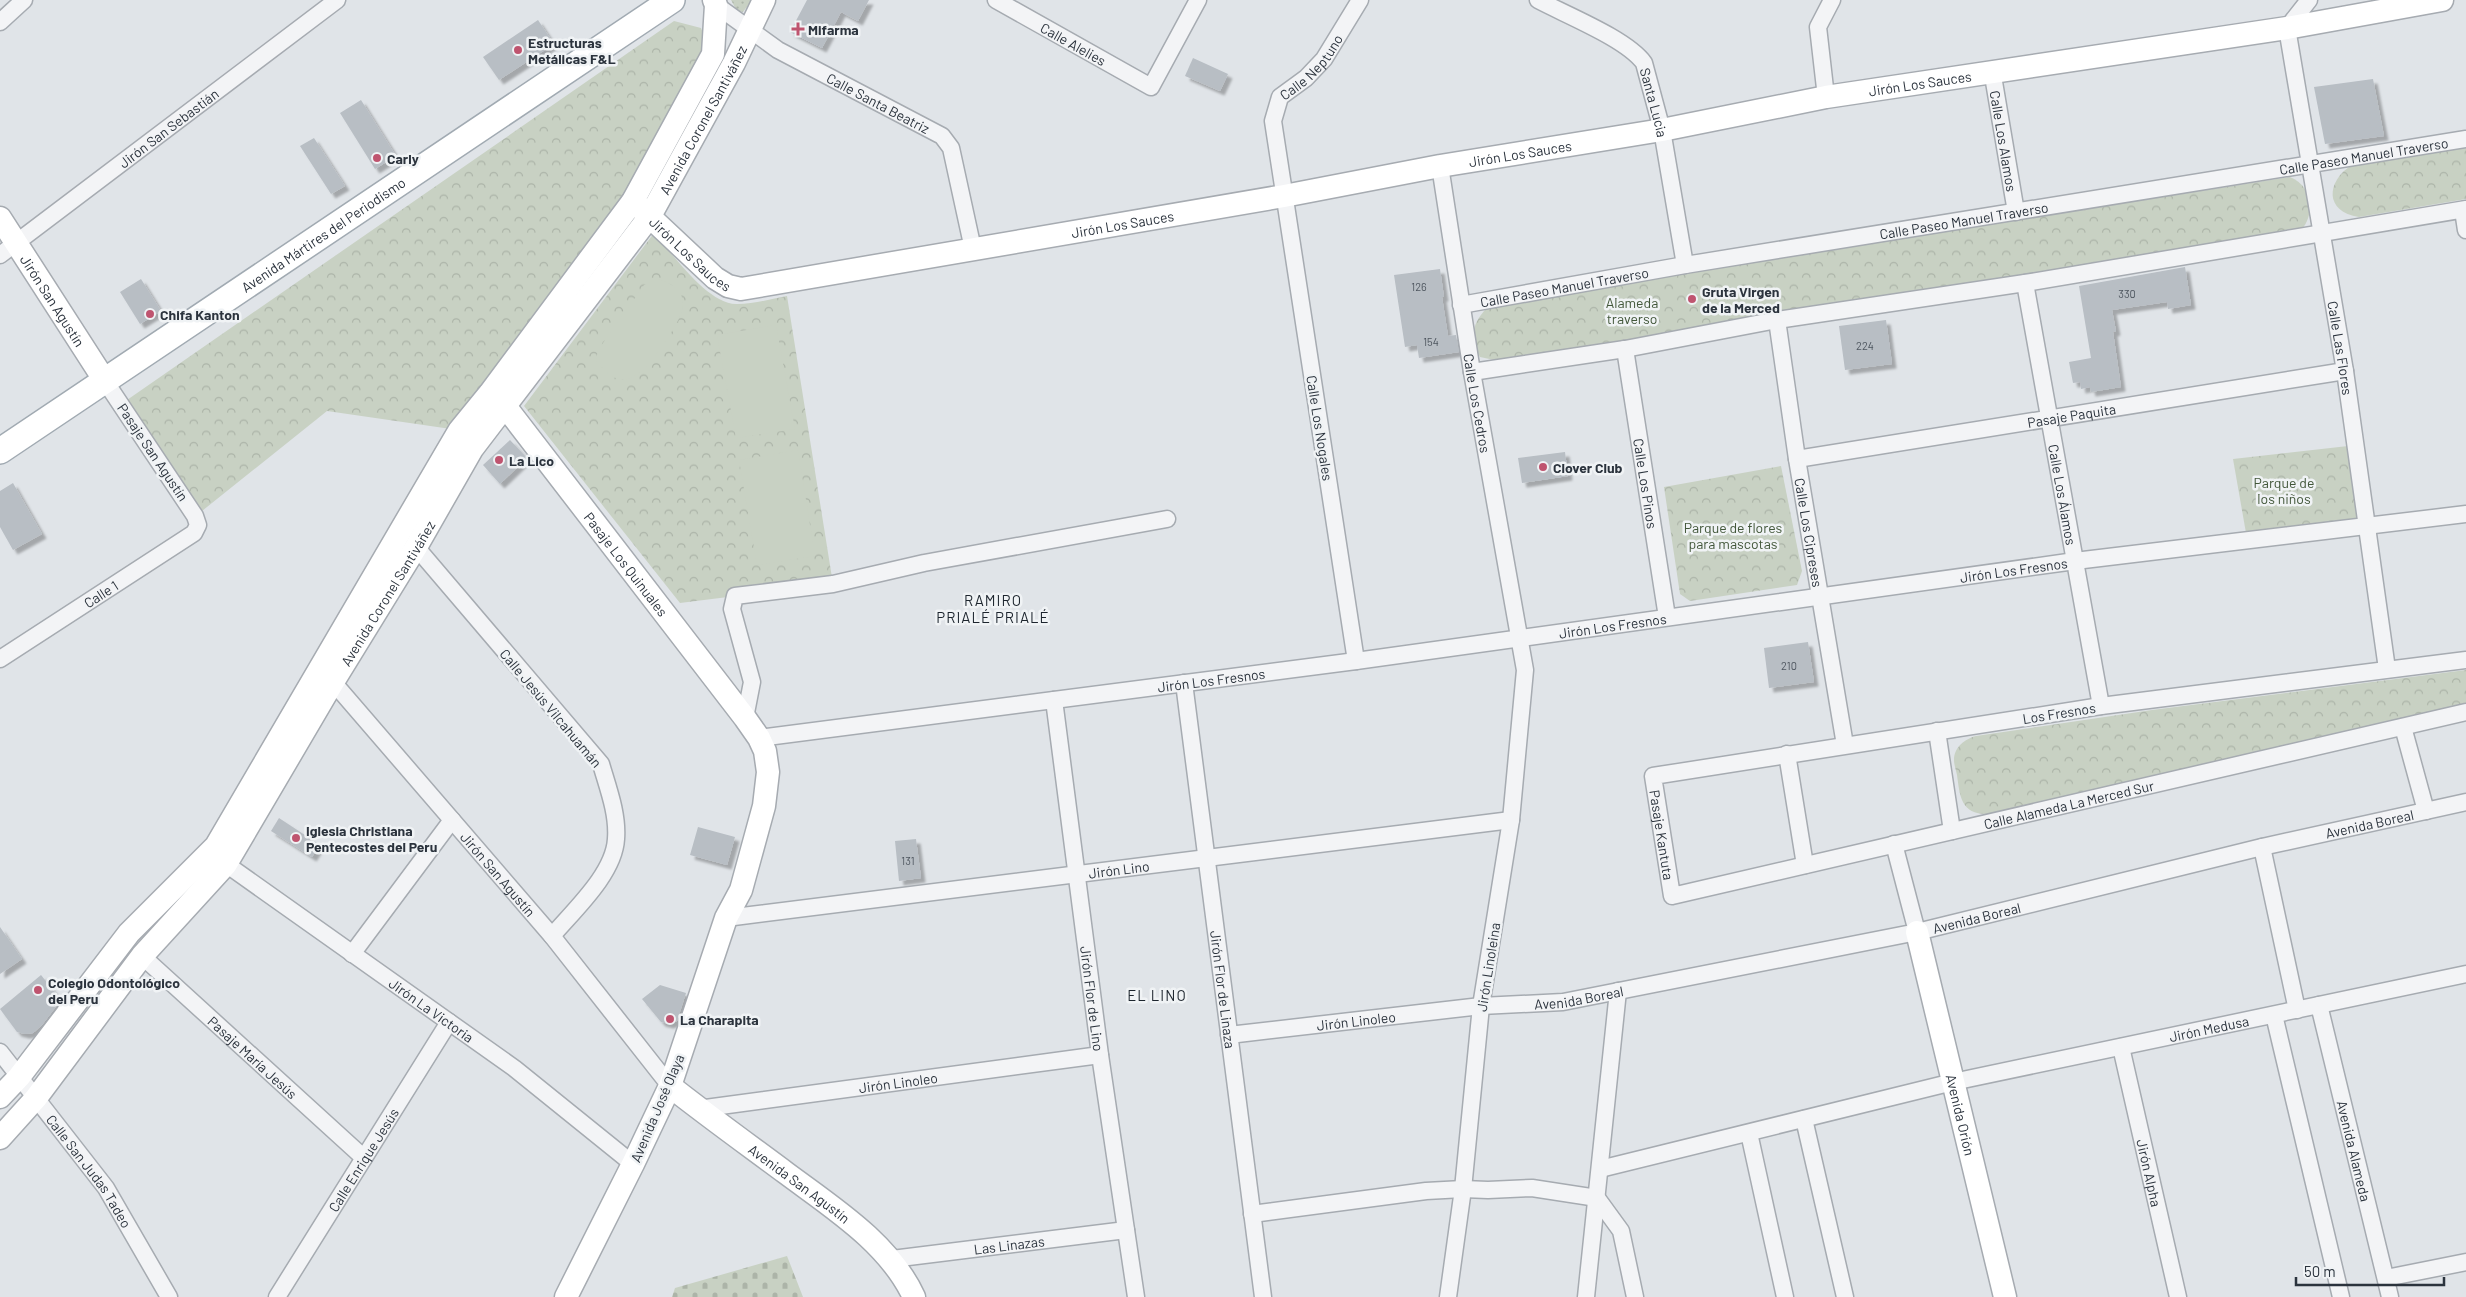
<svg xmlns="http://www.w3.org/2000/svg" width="2466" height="1297" font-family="Barlow,sans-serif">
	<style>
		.grass { fill: url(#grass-dots) }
		.forest { fill: url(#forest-crowns) }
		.cemetery { fill: url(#cemetery-stones) }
		.pitch { fill: #c8d1c3 }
		.building { fill: #b8bec4; filter: url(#shadow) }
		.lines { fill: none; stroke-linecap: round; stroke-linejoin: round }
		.street-casing { stroke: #a6abb1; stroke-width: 19 }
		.secondary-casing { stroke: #a6abb1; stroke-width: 25 }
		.primary-casing { stroke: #a1aab2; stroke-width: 28 }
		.street { stroke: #f3f4f6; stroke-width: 16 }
		.secondary { stroke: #fff; stroke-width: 22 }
		.primary { stroke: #fff; stroke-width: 25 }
		.poi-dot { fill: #bf546f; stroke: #f0f3f5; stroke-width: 2 }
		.labels { text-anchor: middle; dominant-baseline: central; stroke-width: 5; stroke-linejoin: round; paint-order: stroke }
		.number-label { font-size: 11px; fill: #4e565f }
		.poi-label { font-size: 14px; font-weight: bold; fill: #2b333d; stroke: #f0f3f5; text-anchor: start }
		.street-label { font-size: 14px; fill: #2b333d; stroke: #f0f3f5 }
		.park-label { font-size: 14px; fill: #42573a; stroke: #f0f3f5 }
		.neighbourhood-label { font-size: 15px; letter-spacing: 1px; fill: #1d252e; stroke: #f0f3f5 }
	</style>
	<defs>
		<pattern id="grass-dots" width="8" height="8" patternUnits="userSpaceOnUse" patternTransform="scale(1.25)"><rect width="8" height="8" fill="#c8d1c3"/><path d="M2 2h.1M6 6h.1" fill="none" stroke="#acb4a8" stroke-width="1.8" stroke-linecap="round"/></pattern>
		<pattern id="forest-crowns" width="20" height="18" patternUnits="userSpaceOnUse" patternTransform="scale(1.25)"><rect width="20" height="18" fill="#c8d1c3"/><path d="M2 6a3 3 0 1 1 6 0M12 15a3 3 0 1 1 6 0" fill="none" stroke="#acb4a8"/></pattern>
		<pattern id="cemetery-stones" width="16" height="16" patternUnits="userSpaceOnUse" patternTransform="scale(1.25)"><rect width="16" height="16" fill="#c8d1c3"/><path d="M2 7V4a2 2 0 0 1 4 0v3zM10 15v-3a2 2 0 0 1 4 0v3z" fill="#acb4a8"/></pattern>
		<filter id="shadow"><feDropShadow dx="4.5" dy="4.5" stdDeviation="1" flood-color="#0004"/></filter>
	</defs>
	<rect width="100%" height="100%" fill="#e0e4e8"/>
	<polygon class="grass" points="731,0 752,0 743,12 737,11"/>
	<g class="forest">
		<polygon points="674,21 701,28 709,48 635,181 451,429 327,411 202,511 127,400"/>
		<path d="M2466,146V199L2359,217C2324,212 2326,181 2352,165Z"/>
		<path d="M2290,177C2311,185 2316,212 2302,229L1499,361L1480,357C1469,338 1472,323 1487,308L1664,275Z"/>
		<path d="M654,233C672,253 708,305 737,304C754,304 771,299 787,296L833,584L680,603L524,406Z"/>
		<polygon points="2348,446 2361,519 2246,533 2233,459"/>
		<polygon points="1781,466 1802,571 1797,585 1690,601 1680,594 1664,487"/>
		<path d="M2466,670V703L1989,814C1961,815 1960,797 1957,775C1956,770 1954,765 1954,760C1954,747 1965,739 1976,736L2152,710Z"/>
	</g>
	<polygon class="cemetery" points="787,1256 803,1297 672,1297 675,1288"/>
	<g class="pitch">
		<path d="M656,279C701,290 680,321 662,346C643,373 622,398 596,360L598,350L644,285Z"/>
		<polygon points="776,325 795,429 736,438 717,335"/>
		<polygon points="798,450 815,556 757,565 739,460"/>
	</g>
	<g class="building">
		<polygon points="807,0 869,0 858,21 841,12 822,48 790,32"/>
		<polygon points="538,20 554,44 499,80 483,57"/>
		<polygon points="1193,58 1228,74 1220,91 1185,76"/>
		<polygon points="2373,79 2384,136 2325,144 2314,87"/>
		<polygon points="361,100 396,156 375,169 340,113"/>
		<polygon points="314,138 345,186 331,194 300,146"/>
		<polygon points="2185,267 2191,305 2168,309 2167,302 2112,310 2116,331 2113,332 2121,387 2091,392 2090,387 2081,389 2080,382 2073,383 2069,362 2091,358 2079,286"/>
		<polygon points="1440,269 1444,297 1442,297 1448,336 1456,335 1459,352 1419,358 1417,345 1405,347 1394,275"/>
		<polygon points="141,279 161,311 140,324 120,292"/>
		<polygon points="1886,320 1892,364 1845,370 1839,326"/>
		<polygon points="510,440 527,458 500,484 483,465"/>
		<polygon points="1565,452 1568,476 1522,483 1518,458"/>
		<polygon points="13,483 42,534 13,550 0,527 0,491"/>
		<polygon points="1808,642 1814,682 1769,688 1764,648"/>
		<polygon points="279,818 320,845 312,857 271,831"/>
		<polygon points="698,827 735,837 727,865 690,855"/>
		<polygon points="916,839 921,878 899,881 895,841"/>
		<polygon points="0,927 22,959 0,974"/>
		<polygon points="41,975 61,1000 42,1025 33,1033 25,1034 17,1032 0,1009"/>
		<polygon points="660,985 686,993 677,1021 669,1024 661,1022 642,999"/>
	</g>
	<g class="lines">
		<g class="street-casing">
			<g id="street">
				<path id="s1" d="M996,0L1151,87L1198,0"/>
				<path id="s2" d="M1538,0C1566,15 1627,39 1644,63L1662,130L1685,265"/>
				<path id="s3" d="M2309,0L2287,28L2345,371L2387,669"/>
				<path id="s4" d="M716,5L778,50L942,136L951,148L973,249"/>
				<polyline points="0,22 24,0"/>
				<path id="s5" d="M1992,70L2016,212"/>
				<polyline points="1826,97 1818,27 1832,0"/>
				<path id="s6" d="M1440,166L1472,372L1525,670L1511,820L1481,1006L1463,1189L1448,1297"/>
				<polyline points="2463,210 2466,230"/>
				<path id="s7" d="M0,255L337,0"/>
				<path id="s8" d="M2025,283L2101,706"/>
				<path id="s9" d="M1461,305L1685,265L2466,139"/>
				<path id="s10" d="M1777,320L1797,459L1845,745"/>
				<path id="s11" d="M1625,349L1667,617"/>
				<polyline points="1472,372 1625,349 1777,320 2025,283 2466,209"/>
				<path id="s12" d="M1797,459L2345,371"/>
				<path d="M416,547L601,764C608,788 618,814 616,839C614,874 574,910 552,936"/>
				<path id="s13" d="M0,659L194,533L198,525L195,516L105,381"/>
				<path id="s14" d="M2466,660L2101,706L1653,776L1672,896L2466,712"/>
				<path id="s15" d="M1356,661L1273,121L1280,97L1306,78L1324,59L1360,0"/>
				<path id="s16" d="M326,677L333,682L552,936L670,1086"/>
				<path id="s17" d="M1184,683L1263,1297"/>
				<path id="s18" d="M1054,700L1100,1055L1136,1297"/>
				<polyline points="745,718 752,682 732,609 735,596 833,584 924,563 1167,519"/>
				<polyline points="2403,727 2426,811"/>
				<polyline points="1937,731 1952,831"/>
				<path id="s19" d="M759,738L1356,661L2075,561L2466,514"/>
				<polyline points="1787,754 1805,865"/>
				<polyline points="1894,844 1917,932"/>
				<polyline points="2262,847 2297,1010"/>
				<path id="s20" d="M226,864L514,1068L633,1164"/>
				<path id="s21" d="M726,918L1511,820"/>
				<polyline points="352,954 452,820"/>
				<path id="s22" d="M142,956L364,1158"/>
				<path id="s23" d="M2319,1005L2390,1297"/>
				<polyline points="2274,1015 2341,1297"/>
				<path id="s24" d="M1229,1035L1481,1006L1563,1002L1917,932L2262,847L2466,802"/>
				<path id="s25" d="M2121,1047L2178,1297"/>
				<path id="s26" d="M0,1052L106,1188L169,1297"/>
				<path id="s27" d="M698,1109L1100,1055"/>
				<polyline points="1804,1119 1845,1297"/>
				<polyline points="1749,1133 1785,1297"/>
				<path id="s28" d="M1600,1169L1953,1082L2466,974"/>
				<polyline points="1252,1214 1426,1191 1463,1189 1488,1190 1532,1188 1597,1198 1621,1231 1635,1297"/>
				<path id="s29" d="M892,1259L1126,1230"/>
				<polyline points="2386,1278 2466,1262"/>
				<path id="s30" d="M277,1297L449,1022"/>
				<polyline points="1586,1297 1618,991"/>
			</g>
		</g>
		<g class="secondary-casing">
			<g id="secondary">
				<path id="s31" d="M633,201L715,278L728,286L741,289L1284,196L1440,166L1662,130L1826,97L2287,28L2442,0"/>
				<path id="s32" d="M0,218L105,381"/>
				<path id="s33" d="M494,396L505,406L745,718L759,738L765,751L768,772L764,806L741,890L726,918L670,1086L633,1164L566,1297"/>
				<path id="s34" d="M1917,932L2005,1297"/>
				<path id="s35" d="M670,1086C708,1116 747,1144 786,1173C833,1208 889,1243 914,1297"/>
				<polyline points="0,1097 19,1077 129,933 216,846 459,431 490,393 633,201 713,54 716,5 714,0"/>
				<path id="s36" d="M0,1138L36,1098L142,956L226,864L333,682L416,547L472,449L650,216L734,63L764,0"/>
			</g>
		</g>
		<g class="primary-casing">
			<g id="primary">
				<path id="s37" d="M0,451L672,0"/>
			</g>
		</g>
		<use href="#street" class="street"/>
		<use href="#secondary" class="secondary"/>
		<use href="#primary" class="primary"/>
	</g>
	<g class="poi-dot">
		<path d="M795.5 21.5h5v5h5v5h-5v5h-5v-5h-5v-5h5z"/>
		<circle cx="518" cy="50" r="5"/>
		<circle cx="377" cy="158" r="5"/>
		<circle cx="1692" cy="299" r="5"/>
		<circle cx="150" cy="314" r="5"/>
		<circle cx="499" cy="460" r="5"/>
		<circle cx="1543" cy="467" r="5"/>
		<circle cx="296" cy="838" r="5"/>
		<circle cx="38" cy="990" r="5"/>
		<circle cx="670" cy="1019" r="5"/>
	</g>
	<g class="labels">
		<g class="number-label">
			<text x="1419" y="286">126</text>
			<text x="2127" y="293">330</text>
			<text x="1431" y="341">154</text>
			<text x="1865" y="345">224</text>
			<text x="1789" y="665">210</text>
			<text x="908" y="860">131</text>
		</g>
		<g class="poi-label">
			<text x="808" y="29">Mifarma</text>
			<text x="528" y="42">Estructuras<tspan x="528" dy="16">Metálicas F&amp;L</tspan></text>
			<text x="387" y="158">Carly</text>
			<text x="1702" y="291">Gruta Virgen<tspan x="1702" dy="16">de la Merced</tspan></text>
			<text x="160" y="314">Chifa Kanton</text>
			<text x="509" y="460">La Lico</text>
			<text x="1553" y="467">Clover Club</text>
			<text x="306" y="830">Iglesia Christiana<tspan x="306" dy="16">Pentecostes del Peru</tspan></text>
			<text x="48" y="982">Colegio Odontológico<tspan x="48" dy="16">del Peru</tspan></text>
			<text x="680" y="1019">La Charapita</text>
		</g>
		<g class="street-label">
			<text stroke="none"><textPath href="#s1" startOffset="89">Calle Alelies</textPath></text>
			<text stroke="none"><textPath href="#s15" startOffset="615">Calle Neptuno</textPath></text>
			<text stroke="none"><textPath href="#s31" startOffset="1338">Jirón Los Sauces</textPath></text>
			<text stroke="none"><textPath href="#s4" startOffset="190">Calle Santa Beatriz</textPath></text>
			<text stroke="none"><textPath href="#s2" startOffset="165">Santa Lucia</textPath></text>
			<text stroke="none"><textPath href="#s36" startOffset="1241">Avenida Coronel Santiváñez</textPath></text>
			<text stroke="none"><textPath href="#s7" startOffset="211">Jirón San Sebastián</textPath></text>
			<text stroke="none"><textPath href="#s5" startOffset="72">Calle Los Alamos</textPath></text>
			<text stroke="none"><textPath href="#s31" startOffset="932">Jirón Los Sauces</textPath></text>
			<text stroke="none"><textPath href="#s9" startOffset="915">Calle Paseo Manuel Traverso</textPath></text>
			<text stroke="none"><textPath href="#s9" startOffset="510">Calle Paseo Manuel Traverso</textPath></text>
			<text stroke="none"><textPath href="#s31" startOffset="528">Jirón Los Sauces</textPath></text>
			<text stroke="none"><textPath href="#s37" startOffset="389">Avenida Mártires del Periodismo</textPath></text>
			<text stroke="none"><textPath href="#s31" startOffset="78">Jirón Los Sauces</textPath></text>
			<text stroke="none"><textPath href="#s9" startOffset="105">Calle Paseo Manuel Traverso</textPath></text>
			<text stroke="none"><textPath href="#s32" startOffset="98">Jirón San Agustín</textPath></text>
			<text stroke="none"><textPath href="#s3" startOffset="360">Calle Las Flores</textPath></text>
			<text stroke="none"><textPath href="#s6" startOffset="240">Calle Los Cedros</textPath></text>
			<text stroke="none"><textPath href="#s12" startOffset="278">Pasaje Paquita</textPath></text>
			<text transform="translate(1320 428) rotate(81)">Calle Los Nogales</text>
			<text transform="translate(153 452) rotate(56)">Pasaje San Agustín</text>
			<text stroke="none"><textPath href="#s11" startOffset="136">Calle Los Pinos</textPath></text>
			<text stroke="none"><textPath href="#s8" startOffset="215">Calle Los Álamos</textPath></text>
			<text stroke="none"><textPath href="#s10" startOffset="215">Calle Los Cipreses</textPath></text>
			<text stroke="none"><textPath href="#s33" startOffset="214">Pasaje Los Quinuales</textPath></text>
			<text stroke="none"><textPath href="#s19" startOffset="1266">Jirón Los Fresnos</textPath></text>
			<text stroke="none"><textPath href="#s36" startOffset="671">Avenida Coronel Santiváñez</textPath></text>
			<text stroke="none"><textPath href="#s13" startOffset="120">Calle 1</textPath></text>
			<text stroke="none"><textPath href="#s19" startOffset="861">Jirón Los Fresnos</textPath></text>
			<text stroke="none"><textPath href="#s19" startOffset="456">Jirón Los Fresnos</textPath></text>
			<text transform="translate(551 708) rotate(50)">Calle Jesús Vilcahuamán</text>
			<text transform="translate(2059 713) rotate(-9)">Los Fresnos</text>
			<text stroke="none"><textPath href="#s14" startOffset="1350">Calle Alameda La Merced Sur</textPath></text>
			<text stroke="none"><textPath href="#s24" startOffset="1162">Avenida Boreal</textPath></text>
			<text stroke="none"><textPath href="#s14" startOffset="881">Pasaje Kantuta</textPath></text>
			<text stroke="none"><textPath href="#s21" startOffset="396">Jirón Lino</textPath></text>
			<text stroke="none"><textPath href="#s16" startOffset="262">Jirón San Agustín</textPath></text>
			<text stroke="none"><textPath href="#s24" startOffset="758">Avenida Boreal</textPath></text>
			<text transform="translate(1488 967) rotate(-81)">Jirón Linoleina</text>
			<text stroke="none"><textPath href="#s17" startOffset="309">Jirón Flor de Linaza</textPath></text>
			<text stroke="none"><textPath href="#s24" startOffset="352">Avenida Boreal</textPath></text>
			<text stroke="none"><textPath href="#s18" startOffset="301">Jirón Flor de Lino</textPath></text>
			<text stroke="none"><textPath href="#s20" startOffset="252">Jirón La Victoria</textPath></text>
			<text stroke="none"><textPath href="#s24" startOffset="128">Jirón Linoleo</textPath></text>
			<text stroke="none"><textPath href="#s28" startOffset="625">Jirón Medusa</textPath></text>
			<text stroke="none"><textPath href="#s22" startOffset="150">Pasaje María Jesús</textPath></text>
			<text stroke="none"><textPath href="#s27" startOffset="202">Jirón Linoleo</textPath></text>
			<text transform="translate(657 1108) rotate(-67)">Avenida José Olaya</text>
			<text stroke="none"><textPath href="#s34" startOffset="188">Avenida Orión</textPath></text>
			<text stroke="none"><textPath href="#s23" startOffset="150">Avenida Alameda</textPath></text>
			<text stroke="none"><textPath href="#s30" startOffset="162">Calle Enrique Jesús</textPath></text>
			<text stroke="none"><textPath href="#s26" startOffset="149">Calle San Judas Tadeo</textPath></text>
			<text stroke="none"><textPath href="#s25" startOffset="129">Jirón Alpha</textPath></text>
			<text stroke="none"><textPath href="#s35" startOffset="162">Avenida San Agustín</textPath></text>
			<text stroke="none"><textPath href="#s29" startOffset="118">Las Linazas</textPath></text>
		</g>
		<g class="park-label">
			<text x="1632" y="302">Alameda<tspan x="1632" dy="16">traverso</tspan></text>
			<text x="2284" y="482">Parque de<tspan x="2284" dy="16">los niños</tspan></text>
			<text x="1733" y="527">Parque de flores<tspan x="1733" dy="16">para mascotas</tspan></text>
		</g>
		<g class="neighbourhood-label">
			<text x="993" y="600">RAMIRO<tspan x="993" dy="17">PRIALÉ PRIALÉ</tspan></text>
			<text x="1157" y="995">EL LINO</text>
		</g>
	</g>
	<path d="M2296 1277v8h148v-8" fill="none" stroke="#2b333d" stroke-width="2.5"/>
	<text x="2304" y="1277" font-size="15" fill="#2b333d" stroke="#f0f3f5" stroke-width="4" paint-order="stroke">50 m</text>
</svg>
